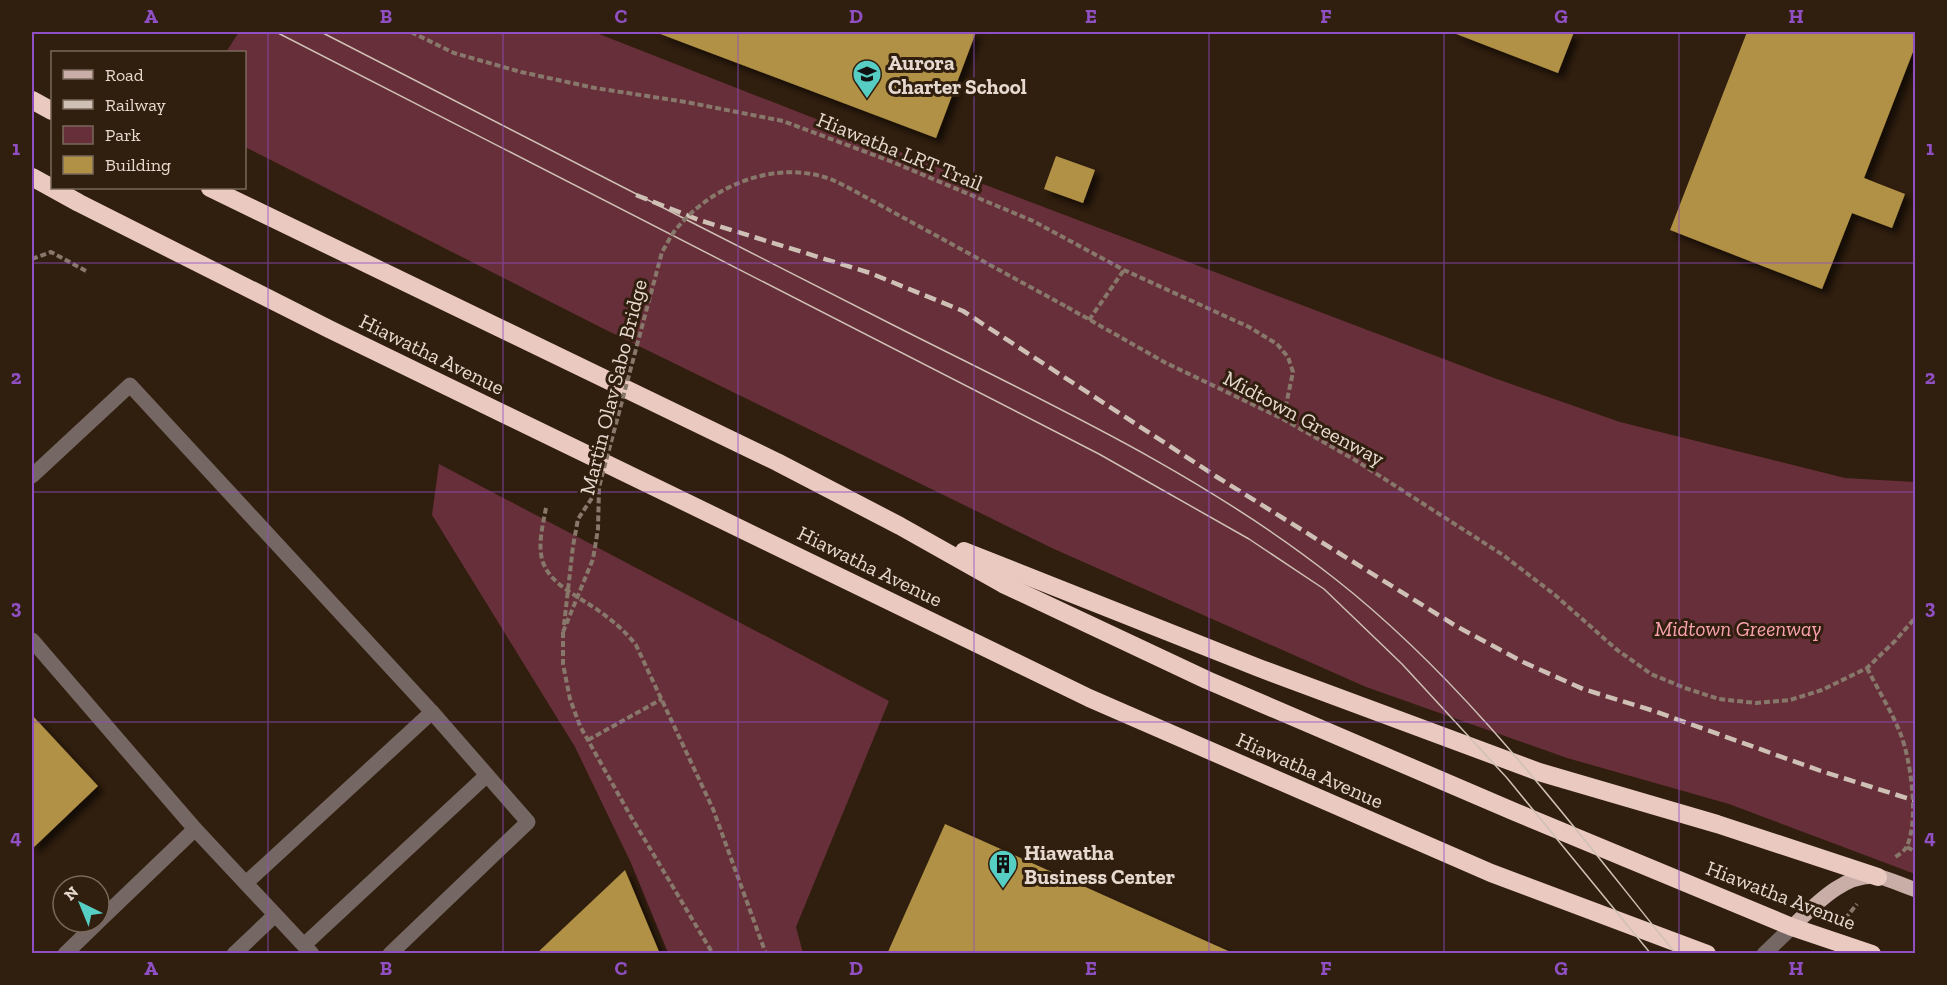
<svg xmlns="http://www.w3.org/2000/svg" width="1947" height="985" font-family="'Zilla Slab',serif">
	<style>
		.green { fill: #672f39 }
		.building { fill: #b19145; filter: url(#shadow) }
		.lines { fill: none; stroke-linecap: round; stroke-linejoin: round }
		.path { stroke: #88786b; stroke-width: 4; stroke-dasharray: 6 3; stroke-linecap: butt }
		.minor { stroke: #756864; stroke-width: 15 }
		.major { stroke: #c8aea7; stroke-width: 15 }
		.highway { stroke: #eac9c1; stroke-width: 18 }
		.tram { stroke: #cec0b5; stroke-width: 1.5 }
		.rail { stroke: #cec0b5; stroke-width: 4.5; stroke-dasharray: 12 6; stroke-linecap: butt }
		.path-bridge { stroke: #88786b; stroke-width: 4; stroke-dasharray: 6 3; stroke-linecap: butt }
		.grid { fill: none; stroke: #904fc2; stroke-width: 1.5; stroke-opacity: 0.55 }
		.labels { text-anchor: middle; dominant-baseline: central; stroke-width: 6; stroke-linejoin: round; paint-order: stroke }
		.poi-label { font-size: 21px; font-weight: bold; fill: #e6d9cf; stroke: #301e0e; text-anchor: start }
		.street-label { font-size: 21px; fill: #e6d9cf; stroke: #301e0e }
		.park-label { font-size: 21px; font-style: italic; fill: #faa2af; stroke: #301e0e }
		.neatline { fill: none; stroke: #904fc2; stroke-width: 2 }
		.grid-label { font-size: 20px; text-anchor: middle; font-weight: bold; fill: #904fc2 }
	</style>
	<defs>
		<filter id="shadow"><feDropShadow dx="5.5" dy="5.5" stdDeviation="3" flood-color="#0009"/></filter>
	</defs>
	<rect width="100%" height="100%" fill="#301e0e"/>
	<g class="green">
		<polygon points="239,32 594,32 941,168 1494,378 1620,422 1845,478 1915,482 1915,874 1729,804 1567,758 1366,687 1054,549 602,328 245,147 244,52 226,52"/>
		<polygon points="439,464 889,701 796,927 803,953 668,953 631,863 575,747 432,515"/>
	</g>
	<g class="building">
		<polygon points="655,32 976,32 936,138"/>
		<polygon points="1451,32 1574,32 1558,73"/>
		<polygon points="1747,32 1916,32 1916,44 1864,178 1905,194 1892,228 1852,213 1822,289 1670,230"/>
		<polygon points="1056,156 1095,170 1083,203 1044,189"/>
		<polygon points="32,715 98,786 32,849"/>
		<polygon points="945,824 1235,954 887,954"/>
		<polygon points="625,870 660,954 536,954"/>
	</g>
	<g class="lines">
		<g class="path">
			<polyline points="411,32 454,53 521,72 595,88 686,102 783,121 890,161 1033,221 1124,270 1249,327 1277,344 1288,357 1293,372 1283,419"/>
			<polyline points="32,259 51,252 86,271"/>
			<polyline points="1067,307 1166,363 1283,419 1355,460 1503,555 1555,595 1616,649 1651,674 1685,688 1719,699 1756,703 1790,700 1822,690 1867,668 1895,641 1916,617"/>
			<polyline points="1089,320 1124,270"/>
			<path d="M546,508C543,524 538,543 542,559C548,584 580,597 599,611C613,621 625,631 636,645L713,809L766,954"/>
			<polyline points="563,632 563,664 570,699 580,726 630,815 713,954"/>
			<path d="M1867,668C1878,690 1892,712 1901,735C1911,762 1919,819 1907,846C1905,851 1898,855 1894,858"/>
			<polyline points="588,740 662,699"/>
			<polyline points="1907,847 1916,852"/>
			<polyline points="1845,919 1857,904"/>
		</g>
		<g class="minor">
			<polyline points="32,476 130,385 432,712 246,883"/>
			<polyline points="32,640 195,829"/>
			<polyline points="99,921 195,829 312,954"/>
			<polyline points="304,945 487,775"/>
			<polyline points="65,954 98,922"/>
			<polyline points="234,954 275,915"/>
			<polyline points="390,954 528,822 432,712"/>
			<polyline points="1764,954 1792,927"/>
		</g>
		<path class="major" d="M1792,927C1814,906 1845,871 1880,877C1892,880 1904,886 1916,890"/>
		<g class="highway">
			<polyline points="32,100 52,111"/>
			<polyline points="32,177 79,203 329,329 1089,698 1491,873 1707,954"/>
			<polyline points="210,188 777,462 900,526 1003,584 1207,680 1515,812 1792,927 1872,954"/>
			<polyline points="964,551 1259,668 1539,772 1717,824 1878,877"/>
		</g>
		<g class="tram">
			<polyline points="276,32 1099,454 1249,539 1324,589 1402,664 1507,778 1651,954"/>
			<path d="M321,32C511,130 702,228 893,325C1043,401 1200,472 1334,578C1468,683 1569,822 1676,954"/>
		</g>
		<polyline class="rail" points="636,195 699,220 870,273 963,311 1217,477 1456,626 1523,662 1583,689 1654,711 1821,771 1916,801"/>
		<g class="path-bridge">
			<polyline points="564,625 573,546 578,519 598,489"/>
			<path d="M563,632L593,559L598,529L599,487L662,252C667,244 671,235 677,228C711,187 771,161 824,177C832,179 841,184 849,188L1067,307"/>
		</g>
	</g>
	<path class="grid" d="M268,32V954M503,32V954M738,32V954M974,32V954M1209,32V954M1444,32V954M1679,32V954M32,263H1916M32,492H1916M32,722H1916"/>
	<defs>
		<g id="school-pin" transform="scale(1.5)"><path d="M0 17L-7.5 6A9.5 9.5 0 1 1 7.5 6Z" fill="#56cec4" stroke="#301e0e"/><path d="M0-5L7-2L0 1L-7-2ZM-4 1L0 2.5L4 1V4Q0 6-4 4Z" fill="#111"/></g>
		<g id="building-pin" transform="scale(1.5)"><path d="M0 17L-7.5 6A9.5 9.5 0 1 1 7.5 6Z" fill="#56cec4" stroke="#301e0e"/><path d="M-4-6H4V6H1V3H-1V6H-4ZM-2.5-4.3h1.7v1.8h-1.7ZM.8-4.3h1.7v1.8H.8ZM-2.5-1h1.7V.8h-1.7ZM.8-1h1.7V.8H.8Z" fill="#111"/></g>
	</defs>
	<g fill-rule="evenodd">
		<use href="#school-pin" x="867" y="74"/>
		<use href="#building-pin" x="1003" y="864"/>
	</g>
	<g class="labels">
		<g class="poi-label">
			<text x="888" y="62">Aurora<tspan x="888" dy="24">Charter School</tspan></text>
			<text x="1024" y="852">Hiawatha<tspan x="1024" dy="24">Business Center</tspan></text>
		</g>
		<g class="street-label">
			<text transform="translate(900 151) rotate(22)">Hiawatha LRT Trail</text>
			<text transform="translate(432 354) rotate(26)">Hiawatha Avenue</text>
			<text transform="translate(613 387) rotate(-76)">Martin Olav Sabo Bridge</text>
			<text transform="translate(1304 418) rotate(28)">Midtown Greenway</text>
			<text transform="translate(870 566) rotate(26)">Hiawatha Avenue</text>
			<text transform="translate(1310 770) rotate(24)">Hiawatha Avenue</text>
			<text transform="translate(1781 895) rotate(21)">Hiawatha Avenue</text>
		</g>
		<g class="park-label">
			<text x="1738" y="628">Midtown Greenway</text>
		</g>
	</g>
	<rect width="1947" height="985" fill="none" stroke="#301e0e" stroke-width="66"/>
	<rect x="51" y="51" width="195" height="138" fill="#301e0e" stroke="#79695b" stroke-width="1.5"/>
	<rect x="63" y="70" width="30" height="9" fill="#c8aea7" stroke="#79695b" stroke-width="1.5"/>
	<text x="105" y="81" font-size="18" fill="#e6d9cf">Road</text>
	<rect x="63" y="100" width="30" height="9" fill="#cec0b5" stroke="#79695b" stroke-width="1.5"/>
	<text x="105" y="111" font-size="18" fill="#e6d9cf">Railway</text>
	<rect x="63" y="126" width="30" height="18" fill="#672f39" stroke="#79695b" stroke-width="1.5"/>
	<text x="105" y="141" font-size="18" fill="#e6d9cf">Park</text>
	<rect x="63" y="156" width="30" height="18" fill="#b19145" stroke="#79695b" stroke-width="1.5"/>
	<text x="105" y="171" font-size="18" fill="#e6d9cf">Building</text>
	<g transform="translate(81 904) rotate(317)"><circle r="28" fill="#301e0e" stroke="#79695b" stroke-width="1.5"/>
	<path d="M0-4.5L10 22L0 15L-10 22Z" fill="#56cec4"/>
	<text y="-9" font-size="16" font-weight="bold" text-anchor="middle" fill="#e6d9cf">N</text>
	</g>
	<rect x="33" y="33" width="1881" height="919" class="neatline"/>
	<g class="grid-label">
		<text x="151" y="23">A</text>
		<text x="386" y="23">B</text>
		<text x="621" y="23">C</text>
		<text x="856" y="23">D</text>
		<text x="1091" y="23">E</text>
		<text x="1326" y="23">F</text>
		<text x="1561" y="23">G</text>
		<text x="1796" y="23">H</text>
		<text x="16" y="155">1</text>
		<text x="1930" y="155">1</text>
		<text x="16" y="384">2</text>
		<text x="1930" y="384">2</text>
		<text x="16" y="614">3</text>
		<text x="1930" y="614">3</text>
		<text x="16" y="844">4</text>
		<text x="1930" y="844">4</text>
		<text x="151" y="975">A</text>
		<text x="386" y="975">B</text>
		<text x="621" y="975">C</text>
		<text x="856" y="975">D</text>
		<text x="1091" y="975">E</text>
		<text x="1326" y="975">F</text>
		<text x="1561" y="975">G</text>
		<text x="1796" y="975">H</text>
	</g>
</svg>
